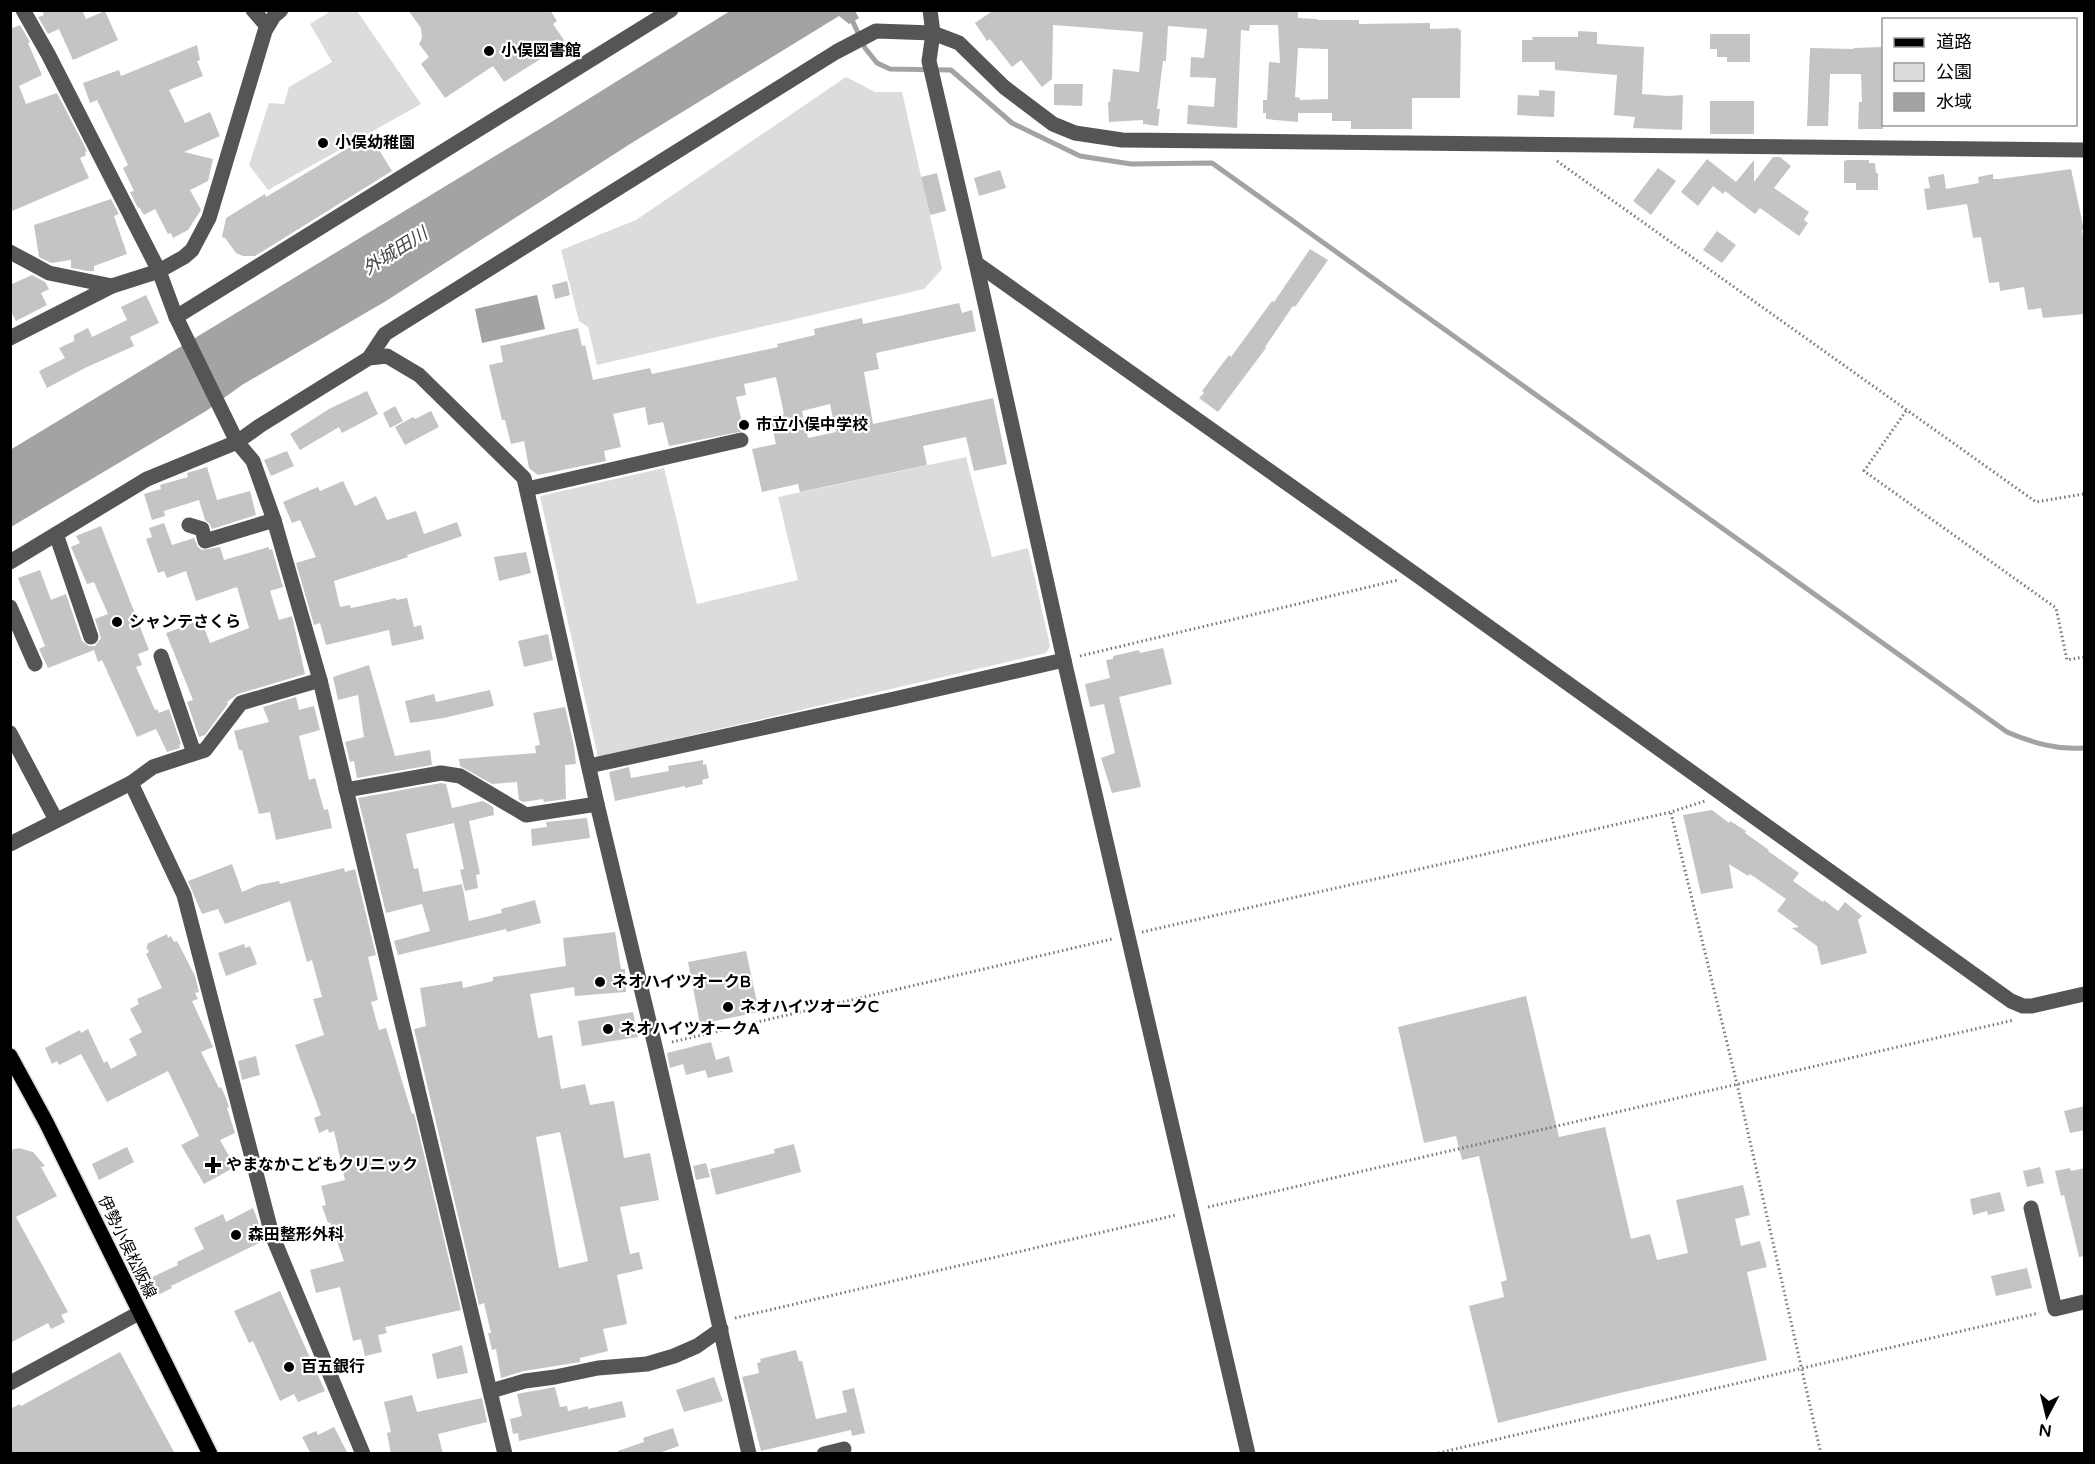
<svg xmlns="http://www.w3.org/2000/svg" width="2095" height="1464" font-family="'Varela Round','Noto Sans JP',sans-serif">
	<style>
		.green { fill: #dcdcdc }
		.water { fill: #a3a3a3 }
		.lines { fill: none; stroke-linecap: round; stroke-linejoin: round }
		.stream { stroke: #a3a3a3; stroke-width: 5 }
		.building { fill: #c4c4c4; fill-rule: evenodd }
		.major-casing { stroke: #dbdbdb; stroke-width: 18 }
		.path { stroke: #777; stroke-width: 3; stroke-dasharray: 1.5 3; stroke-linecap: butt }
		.minor { stroke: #555; stroke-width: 15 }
		.major { stroke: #000; stroke-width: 15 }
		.poi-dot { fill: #000; stroke: #fff; stroke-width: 2 }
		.labels { text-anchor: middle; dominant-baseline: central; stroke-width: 4.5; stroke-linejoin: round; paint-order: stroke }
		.poi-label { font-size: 16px; font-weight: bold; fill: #000; stroke: #fff; text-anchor: start }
		.street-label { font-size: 16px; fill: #000; stroke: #fff }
		.water-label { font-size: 18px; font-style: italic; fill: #444; stroke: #fff }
	</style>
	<rect width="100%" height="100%" fill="#fff"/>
	<g class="green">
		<polygon points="331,11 357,11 421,104 268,190 249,165 269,103 284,104 289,87 332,62 310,24"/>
		<polygon points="846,77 875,92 902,92 942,269 924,289 597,365 588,327 579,321 561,250 636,220"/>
		<polygon points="966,457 992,557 1028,548 1050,646 1046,653 598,757 540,496 664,468 697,604 798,580 778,497"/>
	</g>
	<g class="water">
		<polygon points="730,11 855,11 859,18 849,24 839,16 630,144 386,301 242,385 206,411 11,527 10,450 548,124"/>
		<polygon points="537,295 545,329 482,343 475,309"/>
	</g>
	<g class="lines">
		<path class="stream" d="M844,10L853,22L865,48L877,63L890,69L951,70L1012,123L1080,156L1131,164L1212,163L2007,732C2033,743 2057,750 2084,748"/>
	</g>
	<g class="building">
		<polygon points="42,10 82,10 86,19 105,11 118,40 73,60 59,29 48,34 38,17 44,15"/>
		<polygon points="408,10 550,10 557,21 553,24 566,43 504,82 493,66 445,98 421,64 429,57 419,44 422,38 421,28"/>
		<path d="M994,10H1298V18L1317,19V20H1359V24L1430,23V29L1458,28L1459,30H1461L1460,98H1412V129H1351V121H1332V113H1298V122L1266,119V113H1263V100H1267L1269,62L1280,63L1278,25H1250L1249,31L1241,30L1237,128L1187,124L1188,105L1214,107L1216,78L1190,77L1191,57L1204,58L1207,29L1168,26L1166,61H1163L1157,109H1160L1158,126L1143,124V120L1109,122L1108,102H1110L1113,69L1139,72L1143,32L1053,25L1052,79L1042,87L1021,60L1012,67L990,39L987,41L975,23ZM1298,48L1328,49V99L1300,100V98L1295,97Z"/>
		<polygon points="20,25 30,42 28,43 42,75 19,86 26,104 57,93 87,151 85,152 86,155 80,158 89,178 10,212 10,29"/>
		<polygon points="1578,31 1597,32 1597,44 1644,47 1642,94 1669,96 1683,95 1682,130 1633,128 1635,117 1614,115 1617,75 1555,70 1555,62 1522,62 1522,40 1533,40 1532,37 1578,37"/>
		<polygon points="1710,34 1750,34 1750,62 1727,62 1727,57 1717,57 1717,49 1710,49"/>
		<polygon points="197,45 200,60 197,61 203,76 169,90 185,123 210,112 220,136 184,152 213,159 208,181 190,190 201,210 188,230 173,238 171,233 168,234 155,209 144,215 139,207 138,208 130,192 134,191 123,168 128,165 97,100 90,103 83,83 119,70 121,76"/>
		<polygon points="1882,47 1883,129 1858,129 1859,102 1862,102 1861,74 1830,74 1828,126 1807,126 1810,48 1854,49 1854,48"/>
		<polygon points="1054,84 1083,84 1082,106 1054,105"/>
		<polygon points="1539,90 1555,91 1554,117 1517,115 1518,95 1539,96"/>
		<rect x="1710" y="101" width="44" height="33"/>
		<polygon points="370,135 392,171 255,256 243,256 236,253 225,238 222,237 226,218 265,194 266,197"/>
		<polygon points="1773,157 1780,157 1791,166 1774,188 1809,212 1804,220 1808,223 1799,236 1760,208 1755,214 1725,191 1723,194 1713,186 1698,206 1681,192 1707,159 1736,182 1754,160 1754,182"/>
		<polygon points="1847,160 1869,160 1869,163 1875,163 1876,173 1878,173 1878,190 1856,190 1856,183 1844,183 1844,161"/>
		<polygon points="1658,168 1676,181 1651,215 1633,201"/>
		<polygon points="2071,169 2084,230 2082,230 2085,250 2085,314 2043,318 2041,308 2028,310 2024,287 2000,291 1999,282 1989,283 1981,237 1973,238 1967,204 1927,210 1924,189 1930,188 1928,177 1944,174 1946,189 1979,183 1978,177 1993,174 1993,179 1999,179"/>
		<polygon points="1000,170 1006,188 979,196 974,178"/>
		<polygon points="937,173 946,211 930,215 921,177"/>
		<polygon points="111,199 119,214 114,216 127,254 94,266 94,271 88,271 71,268 71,260 51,263 39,257 34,225"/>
		<polygon points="1717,231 1736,245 1722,263 1703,250"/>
		<polygon points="1310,249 1328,260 1295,307 1293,306 1265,347 1266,348 1218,412 1199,398 1204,393 1202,391 1229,355 1231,357 1272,301 1274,302"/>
		<polygon points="32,275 45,282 49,289 41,293 47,305 16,321 10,310 10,285"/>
		<polygon points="567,281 570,295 555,299 552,285"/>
		<polygon points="146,295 159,323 130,337 134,346 87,367 47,388 39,371 65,358 59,348 74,341 74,335 88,328 92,337 127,320 121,307"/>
		<path d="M959,303L962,313L972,310L976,331L876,353L879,369L864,372L873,424L993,398L1007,464L974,471L966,437L923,446L927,465L800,492L798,484L762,492L752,449L776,444L770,417L784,414L776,377L744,384L746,395L736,397L744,431L669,446L663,422L648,425L645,407L613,414L621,447L604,451L606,461L538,475L529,468L524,441L511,444L505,420H502L489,365L503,362L500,346L578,328L582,346L585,345L593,380L650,368L652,374L778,347L777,344L815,335L814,329L862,318L863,324ZM830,404L836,432L808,438L802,411Z"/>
		<polygon points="367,391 378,414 342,433 339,427 300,450 290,434 329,409"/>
		<polygon points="395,406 403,421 390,428 383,413"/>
		<polygon points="431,411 439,427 405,445 395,427 413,417 415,419"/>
		<polygon points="287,451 294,466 271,476 264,460"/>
		<polygon points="207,467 217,500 250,491 256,515 212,529 209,523 205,520 199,500 164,511 165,516 152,520 144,494 161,489 160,485 188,477 187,473"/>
		<polygon points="343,481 355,506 376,496 387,520 416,511 424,534 457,522 462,536 407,555 408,557 334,581 340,607 350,605 351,608 361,606 396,598 396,600 407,598 414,627 421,625 424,639 392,646 389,630 326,645 320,623 314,625 296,563 316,557 300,520 292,523 283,502 318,487 320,491"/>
		<polygon points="164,523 172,545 194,538 198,547 202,550 220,547 224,560 269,547 269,550 272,549 283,587 270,591 279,620 292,616 305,674 238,694 227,702 228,704 205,735 199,737 187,702 193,700 166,633 201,620 210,643 249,628 237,587 196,601 186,571 167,578 164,571 158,573 146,539 152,537 149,528"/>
		<polygon points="101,526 149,650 138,654 142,665 136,667 155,710 157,709 159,713 169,709 181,744 179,745 180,748 167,752 156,729 137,737 102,660 98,662 94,650 48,668 39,649 45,646 18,578 40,570 51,600 66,594 82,641 89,646 95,646 101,638 95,619 108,614 94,582 87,584 71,547 80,543 76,536"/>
		<polygon points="526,552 531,573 499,581 494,557"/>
		<polygon points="548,634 553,660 524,667 518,641"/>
		<polygon points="1163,648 1172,684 1119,697 1141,787 1112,793 1101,758 1115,753 1104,704 1090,707 1085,684 1110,678 1106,660 1113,659 1113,656 1139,650 1140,653"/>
		<polygon points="369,665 395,756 430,750 432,765 357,778 354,761 350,762 345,742 364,737 358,695 338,700 333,677"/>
		<polygon points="490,690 494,706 444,718 410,723 405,701 434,694 436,702"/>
		<polygon points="296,697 299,710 314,706 320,730 299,736 309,780 315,778 324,810 328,809 332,828 276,840 270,812 259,814 242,750 239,750 234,731 269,722 263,707"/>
		<polygon points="565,707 574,746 576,764 565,765 566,799 544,802 543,799 523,802 519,800 517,782 492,784 460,766 459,759 536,753 535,746 540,745 533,713"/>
		<polygon points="703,760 703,765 706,764 709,778 702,780 703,784 685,788 685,786 615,801 609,772 629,767 631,778 669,771 668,766"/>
		<polygon points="441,783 446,784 452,808 483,801 493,807 494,815 469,821 480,874 476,875 478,888 465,891 460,870 464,869 454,823 406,834 414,869 418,868 423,892 462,884 469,921 502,913 501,909 535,900 541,923 507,932 506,929 398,955 394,941 430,931 422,904 386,913 358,798"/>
		<polygon points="1712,810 1729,823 1730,821 1746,831 1745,833 1769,850 1768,851 1799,873 1793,881 1823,902 1824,900 1838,911 1845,902 1862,916 1858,920 1867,953 1821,965 1817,946 1792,928 1799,927 1777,911 1786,899 1750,874 1748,876 1729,864 1733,888 1701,894 1683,815"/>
		<polygon points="587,818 590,838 532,846 531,829 547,827 546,822"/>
		<polygon points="232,864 242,892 258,885 279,881 280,884 344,868 345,872 355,869 376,955 368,957 378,1000 371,1002 379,1030 386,1028 412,1114 414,1113 461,1310 385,1327 387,1333 378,1335 382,1352 365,1356 361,1339 353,1341 340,1287 316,1293 310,1270 344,1261 330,1222 328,1223 322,1206 326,1205 321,1186 345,1180 334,1131 329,1133 328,1129 319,1133 314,1118 321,1115 295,1045 324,1035 313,999 322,997 312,960 307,962 290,901 225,924 218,909 202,914 188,881"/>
		<path d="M615,932L621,969H625L626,992L575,996L574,987L530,994L538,1038L552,1035L561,1089L585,1084L590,1105L614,1101L624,1158L650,1153L659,1200L620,1207L630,1254L639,1252L643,1269L617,1275L627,1324L603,1329L608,1351L580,1358V1362L524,1371L501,1378L496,1349L492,1350L488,1333H491L484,1303L479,1305L414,1029L426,1026L420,988L462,981L463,988L493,981V977L566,966L563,938ZM560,1132L588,1261L559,1268L536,1137Z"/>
		<polygon points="167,934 168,938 171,936 174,942 177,941 195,976 199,992 195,993 198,999 192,1001 213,1047 201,1052 219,1088 221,1087 226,1098 229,1107 227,1108 235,1133 220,1140 235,1167 204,1184 181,1145 199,1136 168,1071 107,1102 81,1054 59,1065 57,1061 52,1064 45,1048 80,1030 81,1033 88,1029 104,1063 107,1061 111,1069 137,1055 129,1039 142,1032 130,1009 139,1004 137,999 162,988 146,954 149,952 146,947 148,946 147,944"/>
		<polygon points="244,944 245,948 250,946 257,964 226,976 218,953"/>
		<polygon points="746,951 759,1012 700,1024 688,962"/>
		<polygon points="1526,996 1559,1137 1605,1127 1631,1239 1650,1234 1657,1260 1688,1253 1676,1200 1743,1185 1750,1215 1735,1219 1741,1246 1760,1241 1767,1267 1747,1272 1767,1360 1624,1392 1498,1423 1469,1306 1504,1297 1501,1282 1507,1280 1479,1156 1462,1160 1456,1136 1424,1143 1398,1027"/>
		<polygon points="633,1012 638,1037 582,1046 578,1021"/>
		<polygon points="711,1042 716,1060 729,1056 733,1072 708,1078 705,1070 686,1075 683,1064 670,1068 667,1053"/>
		<polygon points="256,1056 260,1075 242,1080 238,1061"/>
		<polygon points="2085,1106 2085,1130 2070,1133 2064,1111"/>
		<polygon points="794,1144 801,1172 716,1195 710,1169 775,1153 774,1149"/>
		<polygon points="127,1147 134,1162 99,1180 92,1164"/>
		<polygon points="19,1148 33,1152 45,1166 41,1167 57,1196 16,1217 68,1312 61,1315 65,1322 51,1329 48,1323 10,1343 10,1150"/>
		<polygon points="706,1163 710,1177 696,1180 693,1166"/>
		<polygon points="2040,1167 2044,1183 2027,1187 2023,1171"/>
		<polygon points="2070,1168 2071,1171 2085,1168 2085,1256 2079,1257 2064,1195 2061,1196 2055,1171"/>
		<polygon points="2000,1192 2005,1211 1988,1215 1987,1211 1973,1215 1970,1199"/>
		<polygon points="253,1208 260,1227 257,1229 263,1241 171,1286 172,1288 154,1297 146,1280 178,1265 177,1262 204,1249 194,1228 223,1214 226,1222"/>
		<polygon points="2027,1268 2032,1288 1996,1296 1991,1276"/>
		<polygon points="280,1291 325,1391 298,1402 294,1394 280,1401 253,1341 249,1343 234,1311"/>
		<polygon points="462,1345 468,1373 437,1379 432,1354"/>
		<polygon points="796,1350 799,1361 802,1361 816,1419 847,1412 842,1391 854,1388 865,1433 852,1436 851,1430 761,1451 742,1377 759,1373 757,1363 761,1362 760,1359"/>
		<polygon points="120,1352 175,1454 10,1454 10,1409 20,1404 21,1406"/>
		<polygon points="714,1377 723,1401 684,1412 676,1390"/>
		<polygon points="555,1387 560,1407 567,1406 568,1411 588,1406 588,1409 622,1401 626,1417 519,1441 518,1433 513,1434 510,1419 522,1416 517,1394"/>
		<polygon points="412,1395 417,1412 482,1398 487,1422 438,1434 443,1454 391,1454 387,1433 391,1432 384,1402"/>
		<polygon points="334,1427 348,1454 311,1454 302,1437 316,1431 318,1435"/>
		<polygon points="673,1428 679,1446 656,1454 618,1454 618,1451 644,1442 643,1438"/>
	</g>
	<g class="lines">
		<g class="major-casing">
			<polyline id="major" points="10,1056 46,1122 210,1454"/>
		</g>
		<g class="path">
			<polyline points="1557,161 2036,502 2084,494"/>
			<polyline points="1906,411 1864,471 2056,608 2067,660 2084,657"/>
			<polyline points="1080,656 1398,580"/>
			<polyline points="1671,813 1737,1084 1821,1454"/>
			<polyline points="1142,932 1671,812 1705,801"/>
			<polyline points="672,1042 1112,939"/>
			<polyline points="1208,1207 2014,1020"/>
			<polyline points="735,1318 1176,1215"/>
			<polyline points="1434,1454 2039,1313"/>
		</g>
		<g class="minor">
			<polyline points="23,10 48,54 159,271 176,317 237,442 253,461 274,520 320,680 505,1454"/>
			<polyline points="253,10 267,26"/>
			<polyline points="930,10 933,33 929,61 976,263 1064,660 1248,1454"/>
			<polyline points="10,252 49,273 112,286"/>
			<polyline points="976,263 1418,576 2011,1001 2023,1006 2032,1006 2084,994"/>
			<polyline points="176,317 671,10"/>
			<polyline points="10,338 112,286 159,271 184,257 192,250 209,218 265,31 274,16 281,10"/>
			<polyline points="369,358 385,334 836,52 876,31 933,33 959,43 1004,87 1053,124 1075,133 1122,140 2084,150"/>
			<polyline points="527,489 741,440"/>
			<polyline points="189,525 202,529 205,541 274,520"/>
			<polyline points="56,534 91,637"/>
			<polyline points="10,562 147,479 237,442 261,425 369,358 387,356 419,375 524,478 597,804 655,1046 749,1454"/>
			<polyline points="10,607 35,664"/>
			<polyline points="161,656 194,753"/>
			<polyline points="10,733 56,820"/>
			<polyline points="589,766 894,699 1064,660"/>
			<polyline points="131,783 153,767 205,750 241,703 320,680"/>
			<polyline points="346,790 441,773 460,776 526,815 597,804"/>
			<polyline points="10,844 131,783 184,895 272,1235 363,1454"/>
			<polyline points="2031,1208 2055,1309 2084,1302"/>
			<polyline points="10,1383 139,1313"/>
			<polyline points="491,1391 525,1381 555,1377 598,1368 647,1364 674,1356 697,1346 721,1329"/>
			<polyline points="824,1454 844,1449"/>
		</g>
		<use href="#major" class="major"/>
	</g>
	<g class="poi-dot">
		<circle cx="489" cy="51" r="6"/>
		<circle cx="323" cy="143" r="6"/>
		<circle cx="744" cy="425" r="6"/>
		<circle cx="117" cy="622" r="6"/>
		<circle cx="600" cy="982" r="6"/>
		<circle cx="728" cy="1007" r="6"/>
		<circle cx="608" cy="1029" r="6"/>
		<path d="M210 1156h6v6h6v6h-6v6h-6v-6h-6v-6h6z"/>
		<circle cx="236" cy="1235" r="6"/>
		<circle cx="289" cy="1367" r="6"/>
	</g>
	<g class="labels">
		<g class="poi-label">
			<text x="501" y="51">小俣図書館</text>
			<text x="335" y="143">小俣幼稚園</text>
			<text x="756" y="425">市立小俣中学校</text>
			<text x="129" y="622">シャンテさくら</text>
			<text x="612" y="982">ネオハイツオークB</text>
			<text x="740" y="1007">ネオハイツオークC</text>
			<text x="620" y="1029">ネオハイツオークA</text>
			<text x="226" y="1165">やまなかこどもクリニック</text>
			<text x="248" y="1235">森田整形外科</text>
			<text x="301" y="1367">百五銀行</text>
		</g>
		<g class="street-label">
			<text transform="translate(127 1247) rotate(64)">伊勢小俣松阪線</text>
		</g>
		<g class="water-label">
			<text transform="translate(395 251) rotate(-32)">外城田川</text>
		</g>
	</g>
	<rect width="2095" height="1464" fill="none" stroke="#000000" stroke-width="24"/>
	<rect x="1882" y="18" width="195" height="108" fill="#ffffff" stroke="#999999" stroke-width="1.5"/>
	<rect x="1894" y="38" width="30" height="9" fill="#000000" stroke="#999999" stroke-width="1.5"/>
	<text x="1936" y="48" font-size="18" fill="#000000">道路</text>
	<rect x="1894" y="63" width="30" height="18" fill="#dcdcdc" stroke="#999999" stroke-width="1.5"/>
	<text x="1936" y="78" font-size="18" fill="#000000">公園</text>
	<rect x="1894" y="93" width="30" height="18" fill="#a3a3a3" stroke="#999999" stroke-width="1.5"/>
	<text x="1936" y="108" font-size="18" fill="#000000">水域</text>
	<g transform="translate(2047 1416) rotate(187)" stroke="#ffffff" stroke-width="4.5" paint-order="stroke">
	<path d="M0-4.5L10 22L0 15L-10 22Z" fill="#000000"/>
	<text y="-9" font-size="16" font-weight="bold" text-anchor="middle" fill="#000000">N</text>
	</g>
</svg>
